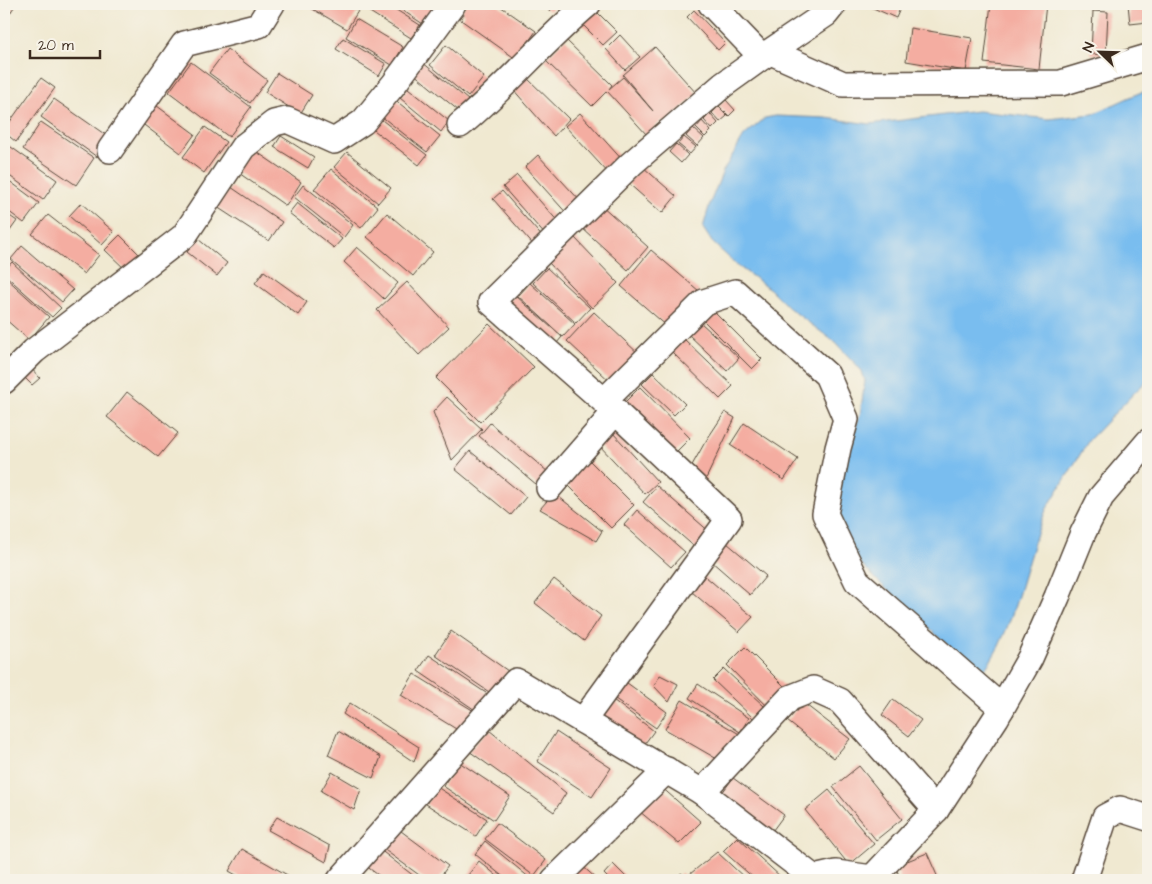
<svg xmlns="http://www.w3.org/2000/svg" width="1152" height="884" font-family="'Architects Daughter',sans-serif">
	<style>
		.water { fill: #79bdef; stroke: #5a7486 }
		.building { fill: #f4ada1 }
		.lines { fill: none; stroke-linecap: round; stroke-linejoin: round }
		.minor-casing { stroke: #564739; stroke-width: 28 }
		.minor { stroke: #fff; stroke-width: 25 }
	</style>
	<rect width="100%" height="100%" fill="#f7f3e8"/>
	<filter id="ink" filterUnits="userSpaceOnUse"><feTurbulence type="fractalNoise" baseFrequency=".02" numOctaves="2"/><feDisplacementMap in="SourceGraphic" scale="10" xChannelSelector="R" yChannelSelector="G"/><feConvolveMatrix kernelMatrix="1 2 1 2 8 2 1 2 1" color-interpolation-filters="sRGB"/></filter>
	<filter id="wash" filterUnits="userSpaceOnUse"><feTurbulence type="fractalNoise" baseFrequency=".0096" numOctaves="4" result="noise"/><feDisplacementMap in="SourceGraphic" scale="20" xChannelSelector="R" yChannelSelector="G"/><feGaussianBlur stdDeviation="1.12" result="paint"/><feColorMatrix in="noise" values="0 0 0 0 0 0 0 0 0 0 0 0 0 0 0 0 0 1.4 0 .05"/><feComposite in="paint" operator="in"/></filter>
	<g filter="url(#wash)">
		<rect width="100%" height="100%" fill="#f0e9d1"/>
		<path class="water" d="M1148,91V380L1136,391L1089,440L1046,510C1027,554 1020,603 999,646C993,657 988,666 980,675L883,586L841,544L836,534L841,469L860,415L865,381L862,371L836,343L788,307L770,289L738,266L712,242L703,228L710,203L723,171L744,136L765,118L776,116L826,118L870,124L978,111L1049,119L1093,114L1139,93Z"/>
		<g id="blocks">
			<g class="building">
				<polygon points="4,4 16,4 4,22"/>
				<polygon points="304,4 346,4 358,11 347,29"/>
				<polygon points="350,4 363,4 360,9"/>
				<polygon points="369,4 387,4 420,25 411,38 365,9"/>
				<polygon points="393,4 431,4 435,6 423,24"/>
				<polygon points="466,4 497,4 536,31 516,59 461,20 464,14 461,12"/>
				<polygon points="540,4 555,4 550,11"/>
				<polygon points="864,4 902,4 896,18"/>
				<polygon points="991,4 1046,4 1039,69 984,63"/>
				<polygon points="1128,4 1148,4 1148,22 1130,24"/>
				<polygon points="594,9 617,32 603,45 580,22"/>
				<polygon points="694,10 725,43 718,50 687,17"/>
				<polygon points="1093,11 1108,12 1106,55 1091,54"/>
				<polygon points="356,19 403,47 392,65 346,37"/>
				<polygon points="910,28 972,38 966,71 906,61"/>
				<polygon points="620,35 640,57 625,70 606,49"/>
				<polygon points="343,38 386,64 379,76 336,49"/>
				<polygon points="565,39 612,85 609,89 623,77 653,111 623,75 655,47 697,94 665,123 662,120 647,135 607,91 592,106 545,60"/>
				<polygon points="446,45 484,77 468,97 430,65"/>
				<polygon points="227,49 267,80 250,103 209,73"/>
				<polygon points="191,62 251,107 229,137 169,92"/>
				<polygon points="422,62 468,100 459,111 413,73"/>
				<polygon points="277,73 312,95 300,114 265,92"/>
				<polygon points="524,75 569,119 554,136 511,87"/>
				<polygon points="41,78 55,88 16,142 4,132 4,130"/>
				<polygon points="408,88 449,121 441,132 400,98"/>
				<polygon points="54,99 110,138 97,157 41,117"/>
				<polygon points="394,99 440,136 427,152 381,116"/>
				<polygon points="726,100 735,110 729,116 719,106"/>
				<polygon points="153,103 195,134 181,153 140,122"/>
				<polygon points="718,107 727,116 720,122 712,113"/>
				<polygon points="580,113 625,163 611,176 565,126"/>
				<polygon points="710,114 718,123 712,129 704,120"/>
				<polygon points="378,117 427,155 419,165 370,127"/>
				<polygon points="702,121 711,131 705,137 696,128"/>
				<polygon points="41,122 94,158 76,185 23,149"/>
				<polygon points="205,127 226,142 204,173 183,157"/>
				<polygon points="693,128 704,138 697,146 686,136"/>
				<polygon points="281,136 314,157 308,168 274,147"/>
				<polygon points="684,137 696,147 690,154 678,144"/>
				<polygon points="4,142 57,180 43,200 4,172"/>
				<polygon points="676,144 688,155 681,163 669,152"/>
				<polygon points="251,148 301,182 286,206 236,171"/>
				<polygon points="347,152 391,188 378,203 334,167"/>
				<polygon points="538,155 583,204 570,217 525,167"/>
				<polygon points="643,167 676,196 662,213 628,183"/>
				<polygon points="331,169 378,207 361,228 314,189"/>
				<polygon points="517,175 561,225 547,237 503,187"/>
				<polygon points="4,177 39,203 24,223 4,208"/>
				<polygon points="303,185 353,225 344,237 294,197"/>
				<polygon points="231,187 282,222 269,241 217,207"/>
				<polygon points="502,191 545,240 536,248 493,199"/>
				<polygon points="81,203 114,232 102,245 69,216"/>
				<polygon points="297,203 342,239 334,248 289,213"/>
				<polygon points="601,205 648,247 628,270 581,227"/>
				<polygon points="4,212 17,221 7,235 4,232"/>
				<polygon points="387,213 433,252 413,276 367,237"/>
				<polygon points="48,215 99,255 84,274 32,234"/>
				<polygon points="120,235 142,257 127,271 105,250"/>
				<polygon points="574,237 618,283 592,308 548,262"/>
				<polygon points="198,239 227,263 217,276 187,252"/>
				<polygon points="22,246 73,290 62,302 11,259"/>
				<polygon points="357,247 398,283 384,299 344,262"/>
				<polygon points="651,250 699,291 668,327 621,286"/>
				<polygon points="12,262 61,308 52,317 4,274 4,271"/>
				<polygon points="547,268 590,308 576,323 533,283"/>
				<polygon points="264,271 307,302 298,315 255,283"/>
				<polygon points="4,276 49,317 29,340 4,318"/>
				<polygon points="407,282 449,327 419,355 377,310"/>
				<polygon points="530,283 575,324 563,337 518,296"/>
				<polygon points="515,295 562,337 551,350 503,308"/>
				<polygon points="714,311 762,359 752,369 704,321"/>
				<polygon points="594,312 641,356 614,385 567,341"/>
				<polygon points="700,322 739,358 727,371 688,334"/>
				<polygon points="489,324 534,367 480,422 436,378"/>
				<polygon points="684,339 733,386 720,399 672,352"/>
				<polygon points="29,366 40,378 32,385 21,374"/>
				<polygon points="653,373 685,404 674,415 642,384"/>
				<polygon points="640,387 690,438 668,460 619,408"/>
				<polygon points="127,392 178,433 158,457 107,417"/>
				<polygon points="447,397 482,429 452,460 433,412"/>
				<polygon points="725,412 735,418 703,485 686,476 704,444"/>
				<polygon points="490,423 548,472 537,485 479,436"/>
				<polygon points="744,423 798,459 784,480 730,445"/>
				<polygon points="612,432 658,482 645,494 598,444"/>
				<polygon points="470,451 526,497 511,515 455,469"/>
				<polygon points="588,459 634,505 611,528 565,482"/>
				<polygon points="657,486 711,533 697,549 643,502"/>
				<polygon points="554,493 602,531 596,541 540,509"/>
				<polygon points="637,510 685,552 671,567 624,525"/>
				<polygon points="727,543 766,576 750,595 711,561"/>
				<polygon points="705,576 753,617 739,632 692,592"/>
				<polygon points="554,579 601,616 584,641 535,603"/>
				<polygon points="451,631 508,671 492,694 435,655"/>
				<polygon points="745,647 790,692 772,711 727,665"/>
				<polygon points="429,655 489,695 478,712 418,671"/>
				<polygon points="724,669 764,706 753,718 713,680"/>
				<polygon points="414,674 474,711 461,732 401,695"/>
				<polygon points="660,675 678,684 669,702 654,686"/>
				<polygon points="623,680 667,712 656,728 611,696"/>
				<polygon points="698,684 749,718 740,732 689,698"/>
				<polygon points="609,697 654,731 640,750 594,716"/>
				<polygon points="893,699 921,720 909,736 882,715"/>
				<polygon points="682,700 741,735 724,763 665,729"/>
				<polygon points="802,702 850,739 834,758 787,721"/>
				<polygon points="350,703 419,747 414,762 343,714"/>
				<polygon points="489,730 566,793 554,812 469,751"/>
				<polygon points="338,731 381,757 373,778 328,755"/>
				<polygon points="556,732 611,768 592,797 537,761"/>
				<polygon points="459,762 510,796 494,820 443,786"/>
				<polygon points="859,766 902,819 876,840 833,787"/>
				<polygon points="332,772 361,789 354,810 321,791"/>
				<polygon points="733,778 784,815 770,834 719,797"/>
				<polygon points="659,785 701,822 679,844 639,811"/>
				<polygon points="437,787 487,819 476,836 426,804"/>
				<polygon points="829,790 874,844 849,865 805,810"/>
				<polygon points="277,817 330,846 326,862 268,830"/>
				<polygon points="497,823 546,860 534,876 485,839"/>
				<polygon points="397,828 448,866 438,880 426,880 382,848"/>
				<polygon points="737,837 782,878 779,880 756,880 723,851"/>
				<polygon points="485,841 531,879 530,880 507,880 475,854"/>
				<polygon points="242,849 296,880 245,880 229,871"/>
				<polygon points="379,849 419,880 385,880 366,866"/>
				<polygon points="717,852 747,880 697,880 690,874"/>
				<polygon points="927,853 939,880 901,880 895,866"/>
				<polygon points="479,861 502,880 474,880 468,875"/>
				<polygon points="580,864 598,880 578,880 571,873"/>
				<polygon points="613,864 629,880 610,880 604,874"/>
				<polygon points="681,873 690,880 675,880"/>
			</g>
		</g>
	</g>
	<g filter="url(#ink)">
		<use href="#blocks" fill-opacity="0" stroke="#564739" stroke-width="1"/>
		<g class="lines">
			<g class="minor-casing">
				<g id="minor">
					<polyline points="711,4 762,57"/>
					<polyline points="771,52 843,84 1061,83 1148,57"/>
					<path d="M460,125C505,88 543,42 588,4"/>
					<polyline points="110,150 184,44 259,25 272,4"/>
					<polyline points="4,381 34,351 184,236 243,147 274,123 287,120 334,141 363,122 394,84 453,4"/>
					<polyline points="604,401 704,302 735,292 827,375 846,419 838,448 825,514 857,581 1002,708"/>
					<polyline points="549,488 616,411"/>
					<polyline points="583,721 729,519 604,401 491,302 631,164 723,85 762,57 826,14 834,4"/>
					<polyline points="702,792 790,698 813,689 840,701 936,810"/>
					<polyline points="872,878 936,810 996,718 1030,658 1057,597 1083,533 1101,497 1148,442"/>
					<polyline points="340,880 516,681 702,792 814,878"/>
					<polyline points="554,880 667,770"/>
					<polyline points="811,880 814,878 836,873 872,878 876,880"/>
					<polyline points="1084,880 1105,817 1120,809 1148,818"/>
				</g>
			</g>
			<use href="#minor" class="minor"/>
		</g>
	</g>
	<rect width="1152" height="884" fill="none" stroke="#f7f3e8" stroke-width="20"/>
	<g transform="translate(1100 52) rotate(293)" stroke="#f7f3e8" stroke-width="4" paint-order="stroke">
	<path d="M0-4L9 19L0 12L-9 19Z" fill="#3b2a1e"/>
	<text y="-8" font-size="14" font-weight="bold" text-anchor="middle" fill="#3b2a1e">N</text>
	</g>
	<path d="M30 50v8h70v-8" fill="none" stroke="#3b2a1e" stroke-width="2.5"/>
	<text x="38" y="50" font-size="15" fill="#3b2a1e" stroke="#f7f3e8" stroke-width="4" paint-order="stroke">20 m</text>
</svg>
